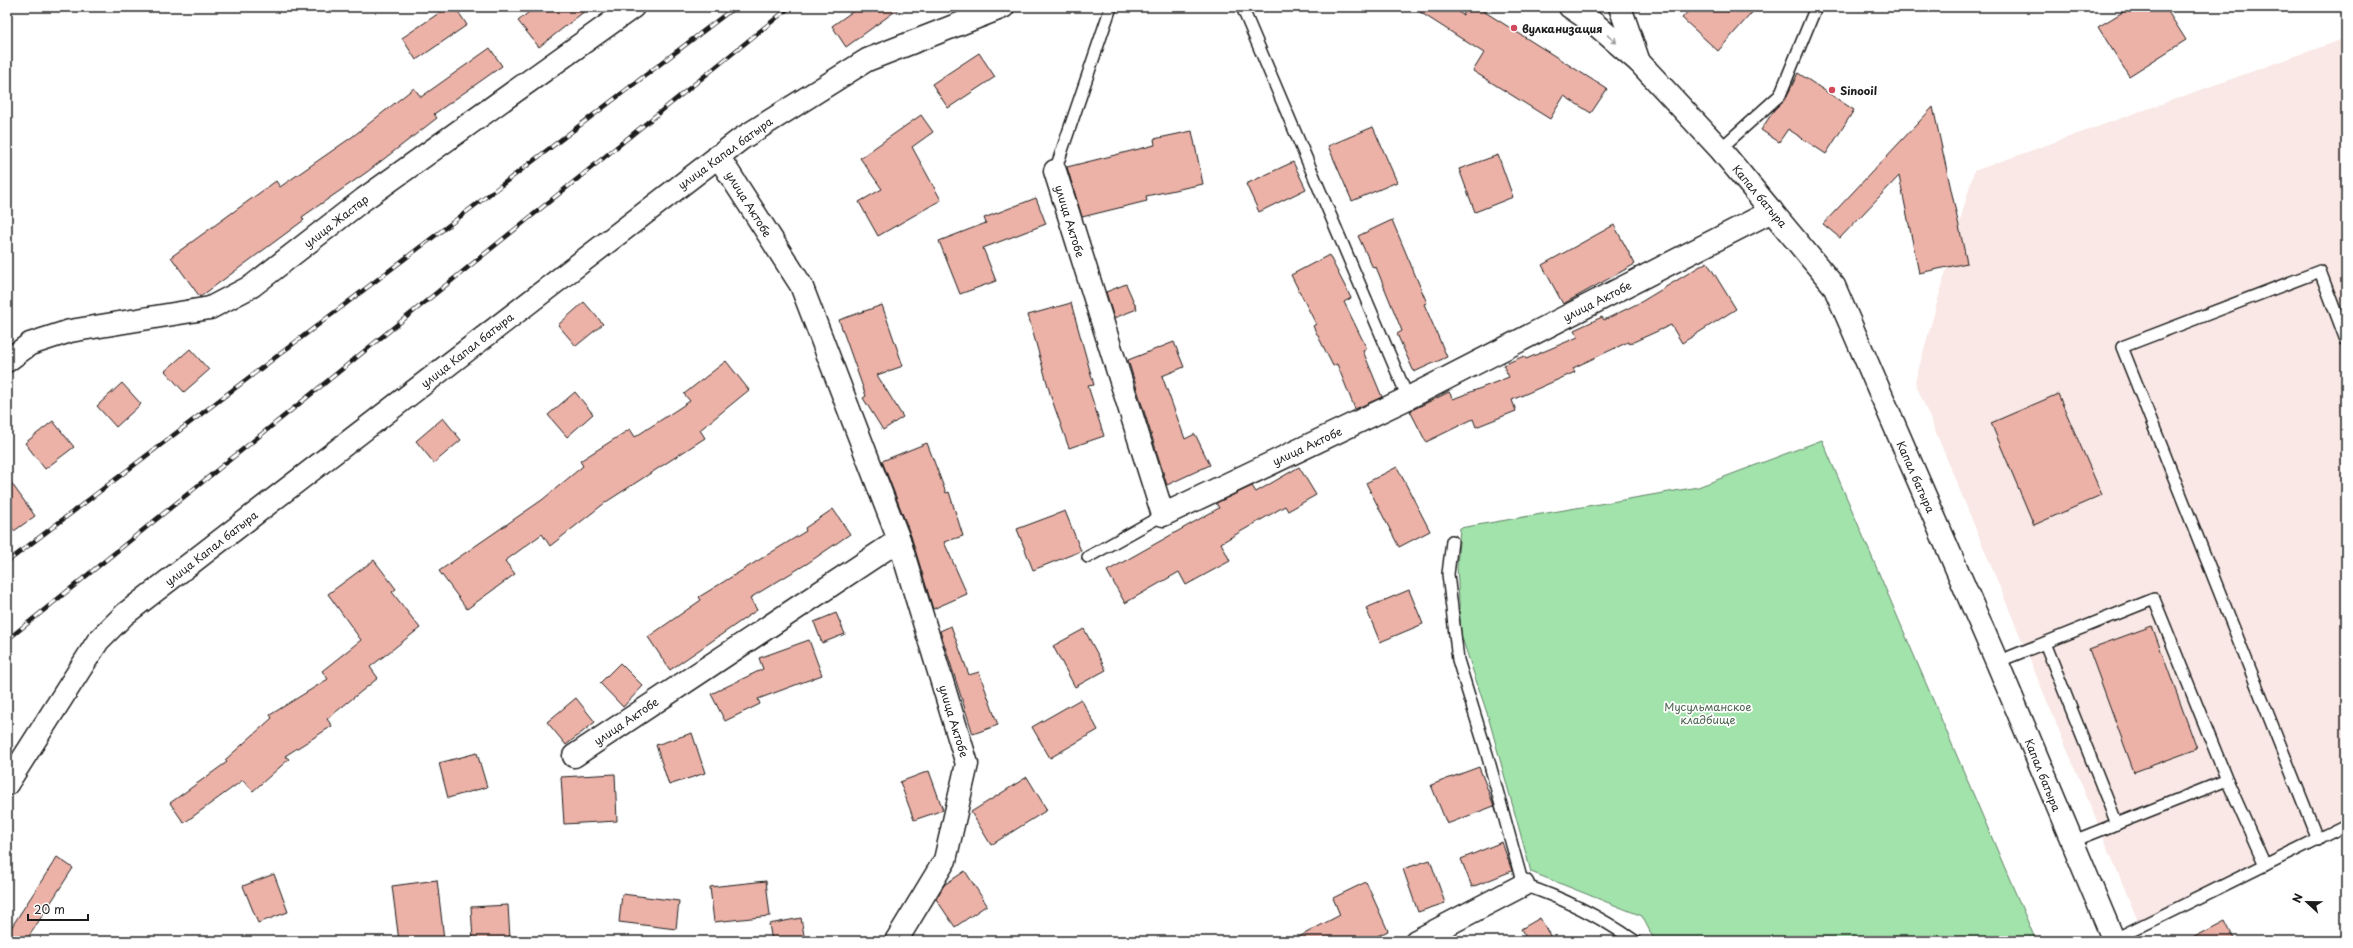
<svg xmlns="http://www.w3.org/2000/svg" width="2353" height="948" font-family="'Playpen Sans',sans-serif">
	<style>
		.built { fill: #f9e8e5 }
		.green { fill: #a2e3ac; stroke: #5f8064 }
		.building { fill: #ecb2a8; stroke: #1c1c1c }
		.lines { fill: none; stroke-linecap: round; stroke-linejoin: round }
		.service-casing { stroke: #1c1c1c; stroke-width: 14 }
		.minor-casing { stroke: #1c1c1c; stroke-width: 25 }
		.tertiary-casing { stroke: #1c1c1c; stroke-width: 25 }
		.secondary-casing { stroke: #1c1c1c; stroke-width: 25 }
		.service { stroke: #fff; stroke-width: 11 }
		.minor { stroke: #fff; stroke-width: 22 }
		.tertiary { stroke: #fff; stroke-width: 22 }
		.secondary { stroke: #fff; stroke-width: 22 }
		.rail-casing { stroke: #1c1c1c; stroke-width: 4.5 }
		.rail { stroke: #fff; stroke-width: 3; stroke-dasharray: 9; stroke-linecap: butt }
		.oneway { stroke: #999 }
		.poi-dot { fill: #d1495b; stroke: #fff; stroke-width: 1.5 }
		.labels { text-anchor: middle; dominant-baseline: central; stroke-width: 3.5; stroke-linejoin: round; paint-order: stroke }
		.poi-label { font-size: 11px; font-weight: bold; fill: #1c1c1c; stroke: #fff; text-anchor: start }
		.street-label { font-size: 11px; fill: #1c1c1c; stroke: #fff }
		.park-label { font-size: 11px; fill: #4b624e; stroke: #fff }
	</style>
	<rect width="100%" height="100%" fill="#fff"/>
	<filter id="ink" filterUnits="userSpaceOnUse"><feTurbulence type="fractalNoise" baseFrequency=".025" numOctaves="2"/><feDisplacementMap in="SourceGraphic" scale="8" xChannelSelector="R" yChannelSelector="G"/><feConvolveMatrix kernelMatrix="1 2 1 2 8 2 1 2 1" color-interpolation-filters="sRGB"/></filter>
	<g filter="url(#ink)">
		<polygon class="built" points="2346,38 2346,818 2138,921 1915,382 1974,171"/>
		<polygon class="green" points="1822,440 2036,941 1655,941 1642,916 1531,872 1488,716 1461,635 1457,567 1460,528 1698,487"/>
		<g class="building">
			<polygon points="448,7 455,7 467,25 416,60 402,38"/>
			<polygon points="535,7 590,7 539,47 518,21"/>
			<polygon points="859,7 901,7 846,47 832,26"/>
			<polygon points="1412,7 1450,7 1463,15 1468,7 1477,7 1607,89 1591,113 1564,96 1550,119 1473,71 1484,53"/>
			<polygon points="1692,7 1757,7 1718,51 1682,18"/>
			<polygon points="2131,7 2165,7 2186,40 2129,76 2098,27"/>
			<polygon points="490,48 502,66 434,114 437,118 367,172 302,217 304,220 200,297 171,257 276,181 280,187 352,137 414,88 421,97"/>
			<polygon points="979,53 995,77 948,108 932,84"/>
			<polygon points="1798,73 1854,110 1826,154 1788,129 1779,142 1761,130 1774,110 1786,98"/>
			<polygon points="1933,107 1967,263 1919,273 1899,176 1840,238 1823,224"/>
			<polygon points="921,115 933,132 912,147 941,200 878,236 859,202 882,189 860,158"/>
			<polygon points="1373,127 1397,182 1352,201 1328,146"/>
			<polygon points="1192,131 1203,184 1146,196 1147,201 1082,217 1067,167 1155,145 1154,139"/>
			<polygon points="1498,155 1513,197 1475,212 1459,169"/>
			<polygon points="1293,162 1306,189 1259,212 1246,184"/>
			<polygon points="1036,198 1046,224 983,248 996,281 960,294 939,241 986,223 984,218"/>
			<polygon points="1392,220 1427,303 1424,304 1447,357 1414,372 1397,334 1402,331 1376,267 1373,268 1358,236"/>
			<polygon points="1614,225 1635,264 1563,304 1542,265"/>
			<polygon points="1329,255 1351,298 1344,302 1367,349 1363,351 1382,397 1355,409 1337,364 1333,366 1313,326 1316,324 1291,275"/>
			<polygon points="1707,262 1736,309 1682,343 1671,325 1629,344 1628,342 1573,368 1575,372 1512,400 1516,411 1476,427 1473,419 1426,442 1410,411 1449,392 1453,399 1509,377 1503,365 1524,356 1526,359 1578,337 1574,330 1602,317 1604,320 1641,302"/>
			<polygon points="1126,284 1137,309 1114,318 1106,292"/>
			<polygon points="584,302 603,324 576,346 558,325"/>
			<polygon points="1071,303 1094,385 1088,386 1104,436 1069,448 1051,397 1028,315"/>
			<polygon points="882,305 903,366 877,375 903,417 883,430 863,398 866,396 839,320"/>
			<polygon points="1174,342 1184,367 1162,376 1185,439 1195,434 1210,465 1167,485 1128,360"/>
			<polygon points="190,349 209,370 184,392 165,371"/>
			<polygon points="726,361 749,390 700,430 705,438 606,502 550,546 542,534 505,561 515,574 467,609 439,571 542,500 583,466 580,461 630,429 635,437 690,401 684,394"/>
			<polygon points="122,383 141,404 116,427 97,406"/>
			<polygon points="575,392 593,414 567,437 548,415"/>
			<polygon points="2058,394 2102,495 2034,525 1991,423"/>
			<polygon points="443,418 461,440 434,463 416,441"/>
			<polygon points="53,421 74,447 45,469 25,443"/>
			<polygon points="927,443 946,493 949,492 963,536 944,542 967,594 933,609 911,536 882,461"/>
			<polygon points="1299,467 1316,495 1288,511 1285,506 1221,543 1230,561 1186,585 1179,572 1125,603 1107,571 1219,508 1216,503 1252,486 1256,492"/>
			<polygon points="1397,467 1430,531 1399,547 1366,483"/>
			<polygon points="7,477 35,516 14,531 7,521"/>
			<polygon points="833,509 850,534 808,563 750,598 757,610 670,670 648,637 701,600 699,597 806,531 805,528"/>
			<polygon points="1065,511 1081,551 1033,570 1017,529"/>
			<polygon points="374,560 396,589 392,592 420,628 370,667 378,678 327,719 332,726 285,756 289,759 253,791 243,780 184,823 170,803 227,762 225,760 272,718 270,715 328,679 322,671 361,640 328,594"/>
			<polygon points="1409,590 1423,624 1380,642 1366,608"/>
			<polygon points="836,613 845,634 822,643 814,622"/>
			<polygon points="951,626 969,675 979,672 998,725 973,734 940,631"/>
			<polygon points="2152,626 2197,749 2134,772 2089,649"/>
			<polygon points="1084,629 1106,670 1075,687 1053,646"/>
			<polygon points="809,640 822,675 758,699 760,704 725,721 711,694 763,669 759,658"/>
			<polygon points="620,663 643,686 623,707 600,683"/>
			<polygon points="576,698 595,722 566,745 547,722"/>
			<polygon points="1081,699 1098,730 1050,758 1032,727"/>
			<polygon points="692,733 705,773 669,785 656,745"/>
			<polygon points="477,753 487,787 448,798 439,763"/>
			<polygon points="1479,767 1494,806 1447,824 1431,785"/>
			<polygon points="929,771 943,810 914,820 900,782"/>
			<polygon points="615,774 617,821 564,824 561,777"/>
			<polygon points="1027,777 1047,810 991,845 971,812"/>
			<polygon points="1502,842 1512,871 1472,887 1461,859"/>
			<polygon points="57,857 73,868 26,941 7,941 7,934"/>
			<polygon points="1430,860 1445,903 1418,912 1403,869"/>
			<polygon points="965,871 987,905 955,927 936,899 944,885"/>
			<polygon points="274,874 288,912 258,923 243,886"/>
			<polygon points="437,880 444,939 399,941 392,886"/>
			<polygon points="766,881 770,916 714,922 710,887"/>
			<polygon points="1366,882 1388,931 1367,941 1291,941 1340,915 1333,898"/>
			<polygon points="622,894 679,901 676,929 619,922"/>
			<polygon points="508,905 510,939 473,940 471,907"/>
			<polygon points="801,918 805,941 772,941 769,924"/>
			<polygon points="1540,918 1553,941 1528,941 1521,929"/>
			<polygon points="2225,921 2235,941 2187,941"/>
		</g>
		<g class="lines">
			<g class="service-casing">
				<g id="service">
					<polyline points="1242,7 1408,398"/>
					<polyline points="1720,149 1780,95 1816,7"/>
					<polyline points="1055,171 1111,7"/>
					<path d="M1452,541L1448,574L1458,660L1487,754L1523,885C1564,898 1599,916 1635,941"/>
					<polyline points="1088,557 1163,515"/>
					<polyline points="2045,643 2117,824"/>
					<polyline points="1997,662 2154,599 2227,780 2265,865"/>
					<polyline points="2318,840 2122,347 2320,271 2346,340"/>
					<polyline points="2071,842 2227,780"/>
					<polyline points="2113,940 2346,825"/>
				</g>
			</g>
			<g class="minor-casing">
				<g id="minor">
					<polyline points="718,156 801,285 899,540 967,764 945,860 896,941"/>
					<polyline points="1055,171 1163,515 1408,398 1772,211"/>
					<polyline points="7,361 30,344 70,331 210,308 252,286 364,199 633,7"/>
					<polyline points="574,756 899,540"/>
					<polyline points="1416,941 1523,885"/>
				</g>
			</g>
			<g class="tertiary-casing">
				<g id="tertiary">
					<polyline points="1570,7 1595,24 1639,62 1620,7"/>
					<polyline points="1639,62 1720,149 1834,286 1997,662 2114,941"/>
				</g>
			</g>
			<g class="secondary-casing">
				<polyline id="secondary" points="7,784 98,641 125,614 741,139 867,60 1003,7"/>
			</g>
			<use href="#service" class="service"/>
			<use href="#minor" class="minor"/>
			<use href="#tertiary" class="tertiary"/>
			<use href="#secondary" class="secondary"/>
			<g class="rail-casing">
				<g id="rail">
					<polyline points="7,562 735,7"/>
					<polyline points="7,640 790,7"/>
				</g>
			</g>
			<use href="#rail" class="rail"/>
		</g>
		<defs><path id="oneway-shaft" d="M-6 0H5M1.5-3L5.5 0L1.5 3" fill="none" stroke-width="1.6" stroke-linecap="round" stroke-linejoin="round"/></defs>
		<use class="oneway" href="#oneway-shaft" transform="translate(1612 39) rotate(41)"/>
	</g>
	<g class="poi-dot">
		<circle cx="1514" cy="28" r="4"/>
		<circle cx="1832" cy="90" r="4"/>
	</g>
	<g class="labels">
		<g class="poi-label">
			<text x="1522" y="28">вулканизация</text>
			<text x="1840" y="90">Sinooil</text>
		</g>
		<g class="street-label">
			<text transform="translate(725 153) rotate(-36)">улица Капал батыра</text>
			<text transform="translate(1760 196) rotate(50)">Капал батыра</text>
			<text transform="translate(749 204) rotate(58)">улица Актобе</text>
			<text transform="translate(336 221) rotate(-38)">улица Жастар</text>
			<text transform="translate(1070 221) rotate(73)">улица Актобе</text>
			<text transform="translate(1597 301) rotate(-27)">улица Актобе</text>
			<text transform="translate(467 350) rotate(-38)">улица Капал батыра</text>
			<text transform="translate(1307 446) rotate(-25)">улица Актобе</text>
			<text transform="translate(1916 477) rotate(66)">Капал батыра</text>
			<text transform="translate(211 548) rotate(-38)">улица Капал батыра</text>
			<text transform="translate(626 721) rotate(-34)">улица Актобе</text>
			<text transform="translate(954 721) rotate(73)">улица Актобе</text>
			<text transform="translate(2043 775) rotate(68)">Капал батыра</text>
		</g>
		<g class="park-label">
			<text x="1708" y="706">Мусульманское<tspan x="1708" dy="13">кладбище</tspan></text>
		</g>
	</g>
	<rect width="2353" height="948" fill="none" stroke="#fff" stroke-width="24"/>
	<rect x="12" y="12" width="2329" height="924" fill="none" stroke="#1c1c1c" stroke-width="1.5" filter="url(#ink)"/>
	<g transform="translate(2307 902) rotate(292)" stroke="#ffffff" stroke-width="3" paint-order="stroke">
	<path d="M0-3L7 15L0 10L-7 15Z" fill="#1c1c1c"/>
	<text y="-6" font-size="11" font-weight="bold" text-anchor="middle" fill="#1c1c1c">N</text>
	</g>
	<path d="M28 914v6h60v-6" fill="none" stroke="#1c1c1c" stroke-width="2"/>
	<text x="34" y="914" font-size="12" fill="#1c1c1c" stroke="#ffffff" stroke-width="3" paint-order="stroke">20 m</text>
</svg>
